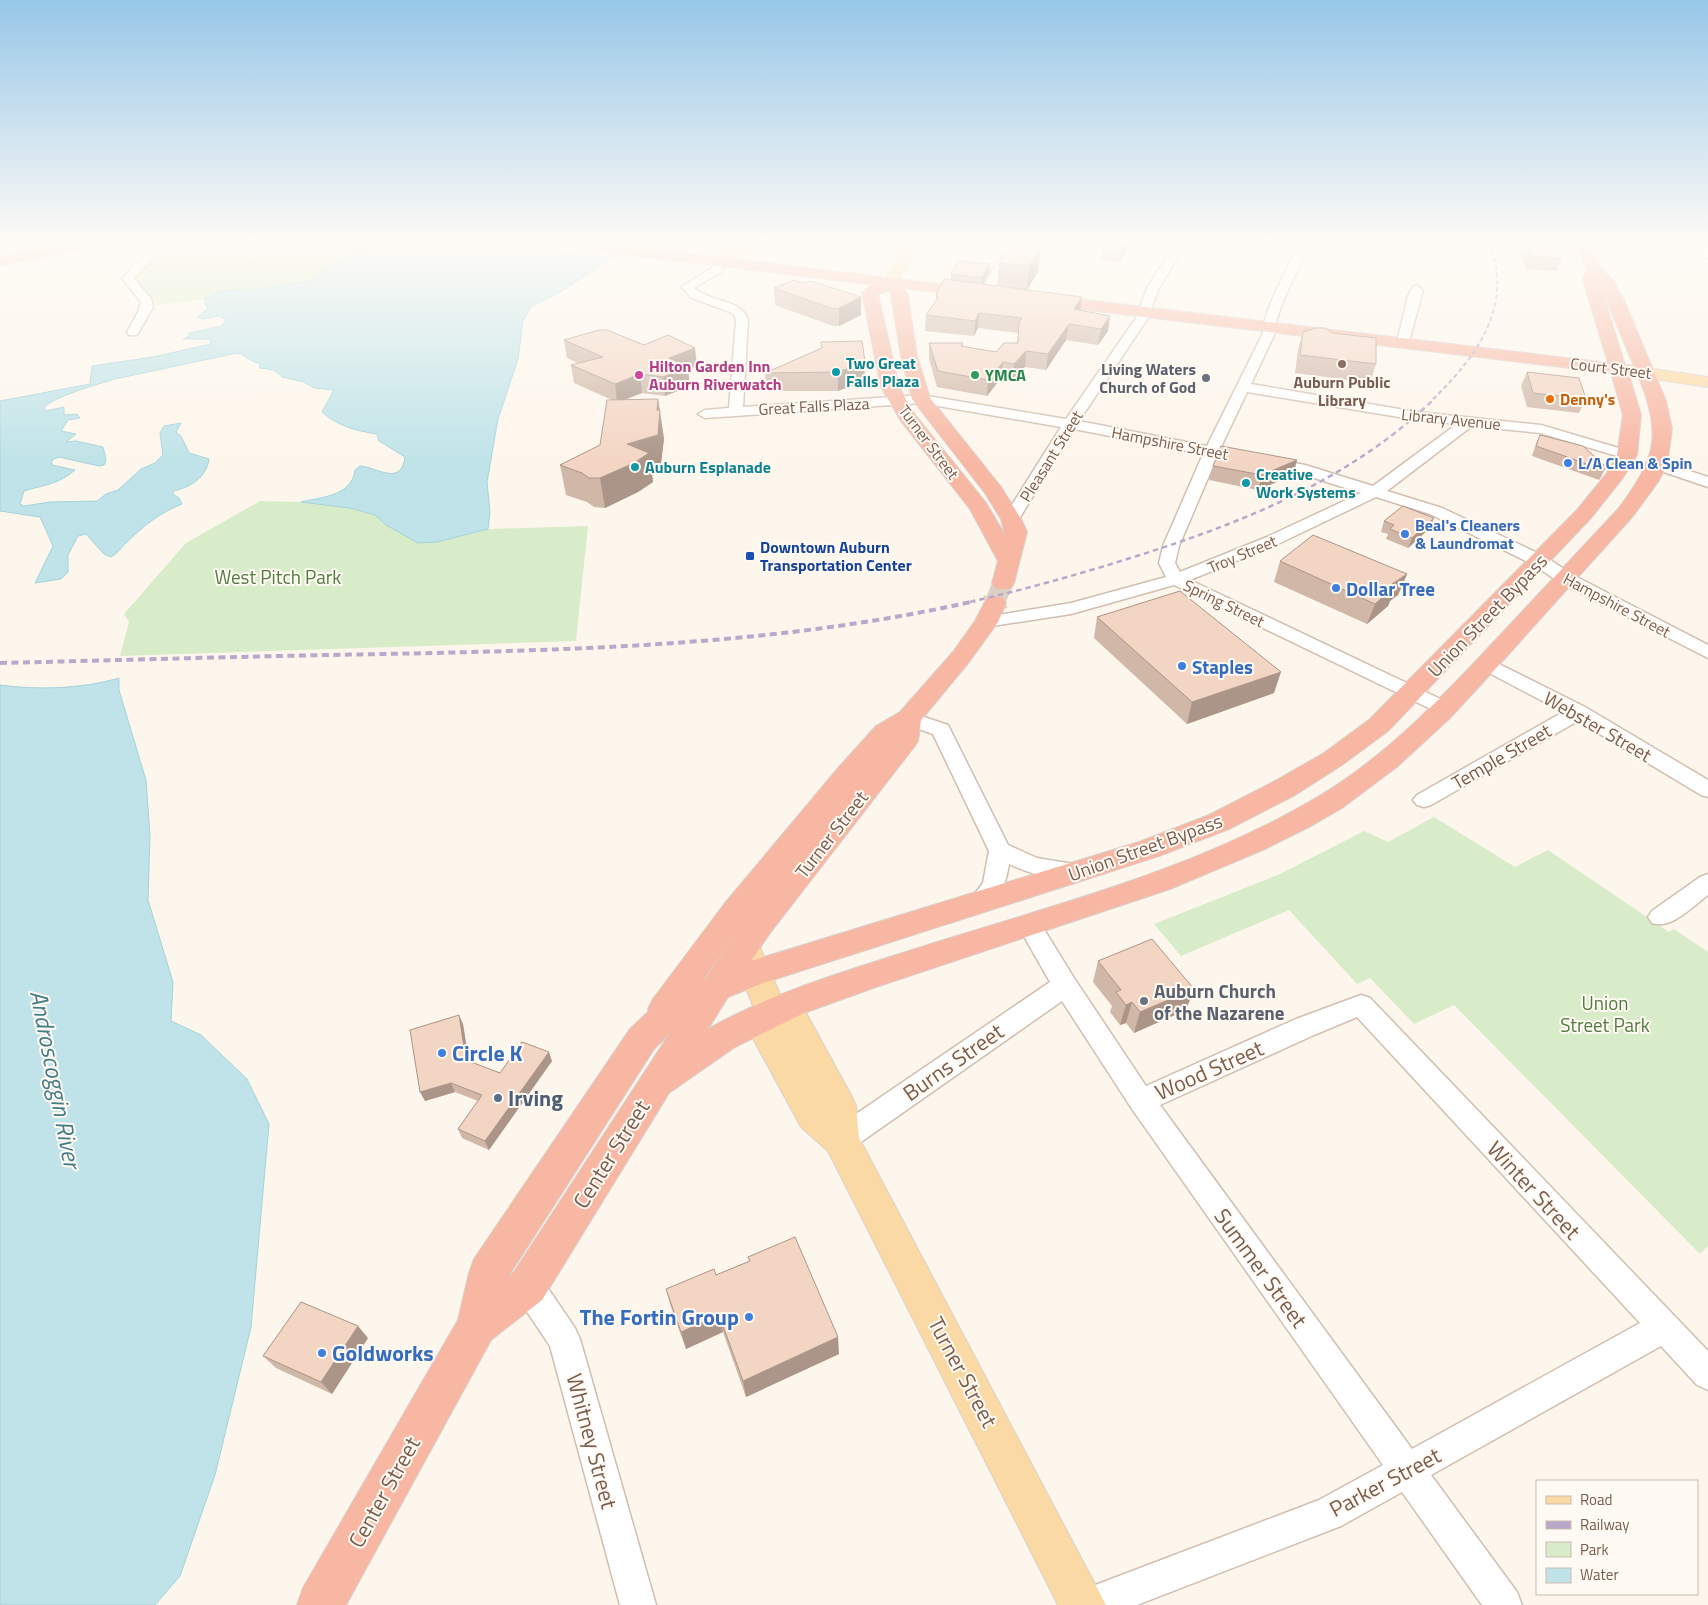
<svg xmlns="http://www.w3.org/2000/svg" width="1708" height="1605" font-family="'Titillium Web',sans-serif">
	<style>
		.green { fill: #d8ecc9 }
		.water { fill: #bfe3e8; stroke: #a5d3da }
		.pier { fill: #fdf6ec }
		.lines { fill: none; stroke-linecap: round; stroke-linejoin: round }
		.highway-tunnel-far1 { stroke: #dcd0c4; stroke-width: 20; stroke-dasharray: 20 10; stroke-linecap: butt }
		.highway-tunnel { stroke: #dcd0c4; stroke-width: 26; stroke-dasharray: 26 12; stroke-linecap: butt }
		.minor-casing { stroke: #d1beb0; stroke-width: 3 }
		.major-casing { stroke: #dad1cd; stroke-width: 2 }
		.highway-casing { stroke: #dad1cd; stroke-width: 2 }
		.minor { fill: #fff; fill-rule: evenodd }
		.major { fill: #fbd9a5; fill-rule: evenodd }
		.highway { fill: #f7b7a3; fill-rule: evenodd }
		.rail-far2 { stroke: #b9a8c9; stroke-width: 2; stroke-dasharray: 4.5 3; stroke-linecap: butt }
		.rail-far1 { stroke: #b9a8c9; stroke-width: 2.5; stroke-dasharray: 5.5 4; stroke-linecap: butt }
		.rail { stroke: #b9a8c9; stroke-width: 4; stroke-dasharray: 7 4.5; stroke-linecap: butt }
		.wall { fill: #d1b7a8 }
		.shaded-wall { fill: #aa9588 }
		.building { fill: #f3d5c3; stroke: #aa9588 }
		.education-dot { fill: #8d6e63; stroke: #fffaf3; stroke-width: 2 }
		.culture-dot { fill: #0f9aa8; stroke: #fffaf3; stroke-width: 2 }
		.hotel-dot { fill: #d1479c; stroke: #fffaf3; stroke-width: 2 }
		.leisure-dot { fill: #2e9e5b; stroke: #fffaf3; stroke-width: 2 }
		.worship-dot { fill: #6b7280; stroke: #fffaf3; stroke-width: 2 }
		.food-dot { fill: #e8710a; stroke: #fffaf3; stroke-width: 2 }
		.shop-dot { fill: #3f7fe0; stroke: #fffaf3; stroke-width: 2 }
		.transit-dot { fill: #1a4fb4; stroke: #fffaf3; stroke-width: 2 }
		.service-dot { fill: #5c6f8a; stroke: #fffaf3; stroke-width: 2 }
		.labels { text-anchor: middle; dominant-baseline: central; stroke-width: 4; stroke-linejoin: round; paint-order: stroke }
		.far-culture-label { font-size: 16px; font-weight: bold; fill: #0d838f; stroke: #fffaf3; text-anchor: start }
		.far-hotel-label { font-size: 16px; font-weight: bold; fill: #b23c85; stroke: #fffaf3; text-anchor: start }
		.far-street-label { font-size: 16px; fill: #7a5c4d; stroke: #fffaf3 }
		.far-worship-label { font-size: 16px; font-weight: bold; fill: #5b616d; stroke: #fffaf3; text-anchor: end }
		.far-leisure-label { font-size: 16px; font-weight: bold; fill: #27864d; stroke: #fffaf3; text-anchor: start }
		.far-education-label { font-size: 16px; font-weight: bold; fill: #785e54; stroke: #fffaf3 }
		.far-food-label { font-size: 16px; font-weight: bold; fill: #c56008; stroke: #fffaf3; text-anchor: start }
		.far-shop-label { font-size: 16px; font-weight: bold; fill: #366cbe; stroke: #fffaf3; text-anchor: start }
		.far-transit-label { font-size: 16px; font-weight: bold; fill: #164399; stroke: #fffaf3; text-anchor: start }
		.park-label { font-size: 19px; fill: #537a41; stroke: #fffaf3 }
		.shop-label { font-size: 19px; font-weight: bold; fill: #366cbe; stroke: #fffaf3; text-anchor: start }
		.street-label { font-size: 19px; fill: #7a5c4d; stroke: #fffaf3 }
		.worship-label { font-size: 19px; font-weight: bold; fill: #5b616d; stroke: #fffaf3; text-anchor: start }
		.near-shop-label { font-size: 22px; font-weight: bold; fill: #366cbe; stroke: #fffaf3; text-anchor: start }
		.near-street-label { font-size: 22px; fill: #7a5c4d; stroke: #fffaf3 }
		.near-service-label { font-size: 22px; font-weight: bold; fill: #4e5e75; stroke: #fffaf3; text-anchor: start }
		.near-water-label { font-size: 24px; font-style: italic; fill: #437c86; stroke: #fffaf3 }
	</style>
	<rect width="100%" height="100%" fill="#fdf6ec"/>
	<g class="green">
		<polygon points="178,239 376,239 311,280 266,289 220,291 205,299 157,305 128,278"/>
		<polygon points="653,239 691,239 688,241 697,243 686,249 648,243"/>
		<polygon points="260,501 301,502 350,508 375,515 386,525 471,534 488,529 588,526 576,641 120,656 129,622 124,614 186,543"/>
		<polygon points="1434,817 1515,867 1548,850 1669,932 1674,929 1708,952 1708,1246 1700,1254 1454,1005 1414,1024 1370,978 1357,984 1289,910 1181,956 1154,924 1280,874 1364,831 1388,842"/>
	</g>
	<g class="water">
		<path d="M376,239H656L644,242L609,260L562,291L531,307L523,321L518,359L498,419L487,482L490,512L488,529L437,542L418,543L386,525L375,515L350,508L301,502C322,497 352,496 355,470L360,466C377,467 401,487 405,457L379,441L377,434C357,431 337,426 322,412L334,390L314,388L304,382L282,377L274,370L260,368L259,363C250,362 246,355 237,353L115,379C102,383 49,398 44,408L46,411L64,407V415L77,414L80,418L68,420L61,431L76,434L66,442L76,441L103,447L106,459L104,465L99,466L59,457L52,460V465L75,470C59,484 44,485 24,491L20,504L24,506L50,502L97,501L106,494L118,490L141,469L155,463L163,455L160,433L164,426L181,423L176,432L181,436L189,453L209,459C207,477 190,488 173,491V494L179,498L182,504C161,512 142,527 126,543C120,549 118,553 111,557L104,554L86,534L78,536L68,555V572L61,579L35,583L53,546L40,517L0,511V401L90,384L92,366L153,357L211,344L210,339H183L189,336L190,333L221,326L226,320L219,316L203,319L197,318L208,308L205,304V299L220,291L266,289L311,280Z"/>
		<path d="M119,678V690L146,780L150,836L148,900L173,982L171,1021L201,1035L247,1079L269,1124L251,1327L215,1475L180,1576L155,1605H0V685C39,690 81,689 119,678Z"/>
	</g>
	<polygon class="pier" points="477,239 593,239 643,245 620,258"/>
	<g class="lines">
		<polyline class="highway-tunnel-far1" points="995,602 1003,583"/>
		<polyline class="highway-tunnel" points="995,603 996,601"/>
		<g class="minor-casing">
			<g id="minor">
				<polygon points="161,239 172,239 134,278 151,299 153,307 137,335 129,335 127,332 138,312 141,302 122,278"/>
				<polygon points="693,239 706,239 692,248 684,248 684,244"/>
				<polygon points="1017,239 1028,239 1008,263 990,296 982,296 980,293 997,262"/>
				<path d="M1178,239H1189L1159,288L1148,318L1079,421L1207,446L1263,333C1263,309 1291,263 1302,239H1312C1302,263 1275,309 1275,333L1251,384L1417,412L1541,425L1632,452L1634,455L1627,459L1540,433L1472,426L1387,491L1442,508L1546,557L1571,574L1708,645V658L1559,582L1534,565L1430,514L1376,497L1278,544L1190,580L1453,705L1456,709L1453,713L1446,715L1439,713L1174,585L1071,614L986,627L980,626L977,622L980,618L1071,603L1166,577L1159,563L1163,546L1203,454L1074,429L1019,519L1011,524L1003,519L1061,427L921,403L705,418L698,414L705,410L729,408L736,320L734,315L730,312L692,298L681,287L712,268L715,260L719,259L725,262L721,272L694,288C709,302 742,299 748,320L743,407L921,395L1066,419L1136,318L1147,288ZM1247,392L1417,420L1457,424L1373,486L1305,465L1220,449ZM1217,457L1302,474L1361,493L1267,537L1180,572L1175,563L1179,546Z"/>
				<polygon points="1686,239 1697,239 1708,249 1708,258 1704,257"/>
				<polygon points="1417,286 1423,290 1409,342 1403,346 1398,345 1397,342 1408,296 1413,287"/>
				<polygon points="1657,460 1708,477 1708,487 1652,468 1649,465"/>
				<polygon points="1487,658 1585,707 1708,780 1708,797 1701,795 1578,721 1431,805 1424,807 1417,805 1413,800 1417,795 1563,712 1480,668 1478,664 1480,660"/>
				<path d="M909,712L948,725L1008,845L1037,858L1085,866L1088,872L1085,878C1064,885 1028,873 1009,864C1006,883 997,917 972,909L968,903L983,883L989,851L933,734L902,723L899,718L902,713Z"/>
				<path d="M1708,874V895C1693,906 1671,930 1652,923L1648,917L1652,911L1700,877Z"/>
				<path d="M1029,915L1037,918L1074,978L1146,1086L1296,1019L1361,995L1370,998L1708,1351V1390L1697,1385L1661,1346L1431,1475L1517,1592L1522,1605H1482L1402,1492L1341,1526L1137,1605H1072L1077,1592L1319,1500L1383,1465L1132,1109L1062,1001L851,1149L841,1153L831,1149L827,1140L831,1131L1050,982L1017,924L1021,918ZM1357,1017L1640,1323L1412,1449L1160,1105L1314,1035Z"/>
				<polygon points="528,1271 539,1275 575,1328 580,1339 656,1605 620,1605 550,1346 517,1297 513,1286 517,1275"/>
			</g>
		</g>
		<g class="major-casing">
			<g id="major">
				<polygon points="749,239 766,239 724,265 719,266 712,262"/>
				<polygon points="910,239 924,239 901,275 903,284 900,287 890,287 887,275"/>
				<polygon points="1647,368 1708,377 1708,387 1641,377 1638,373 1641,369"/>
				<polygon points="746,937 757,940 784,1004 805,1011 851,1095 856,1106 859,1138 1106,1605 1058,1605 828,1151 801,1127 750,1033 756,1013 730,949 735,940"/>
			</g>
		</g>
		<g class="highway-casing">
			<g id="highway">
				<polygon points="92,239 122,239 115,243 0,265 0,257"/>
				<path d="M523,239H567L980,289L983,292L980,295L975,297L904,288L908,296L917,356L930,398L1001,487L1021,519L1027,532L1014,583L1011,588L1003,590L995,588L992,583L998,561L970,509L901,421L881,387L862,293L870,286L875,285L530,243ZM890,290L901,356L912,399L985,493L1001,519L1005,535L986,503L915,415L899,387L878,294Z"/>
				<path d="M1571,239H1585L1600,267L1613,281L1624,300L1666,401L1672,429L1667,465L1658,482L1633,516L1498,666L1450,718L1398,766L1342,808L1311,826L1265,849L1170,889L876,987L804,1013L735,1047L669,1093L542,1300L491,1340L346,1605H297L303,1588L458,1320L469,1273L474,1259L630,1029L649,1011L648,1009L653,999L725,903L839,767L876,726L900,712L953,652L975,621L987,598L995,596L1003,598L1006,603L998,622L969,662L921,720L918,741L914,747L770,933L751,961L1139,842L1209,815L1275,781L1324,753L1370,719L1577,510L1607,473L1617,455L1623,415L1611,373L1045,305L1037,300L1040,297L1045,295L1608,363L1583,280L1587,269ZM1600,284L1634,366L1625,365ZM1629,375H1638C1662,436 1657,456 1619,508C1581,549 1543,589 1505,630C1449,690 1392,752 1321,795C1190,874 1037,909 893,956C830,976 766,996 708,1029L728,997L763,983L1159,856L1229,829L1295,795L1342,765L1388,731L1591,518L1622,479L1637,455L1641,415ZM739,930L705,979L703,980ZM670,1033L514,1272L508,1277L654,1049Z"/>
			</g>
		</g>
		<use href="#minor" class="minor"/>
		<use href="#major" class="major"/>
		<use href="#highway" class="highway"/>
		<path class="rail-far2" d="M1433,399C1479,355 1515,303 1488,239"/>
		<path class="rail-far1" d="M970,602C1022,590 1073,576 1124,560C1237,525 1349,482 1435,398"/>
		<path class="rail" d="M0,663C128,660 256,656 384,654C582,650 781,645 975,601"/>
	</g>
	<g class="wall">
		<polygon points="1079,239 1136,239 1119,262 1101,260 1103,244 1104,243"/>
		<polygon points="1380,239 1463,239 1459,250"/>
		<polygon points="1525,240 1561,259 1556,271 1526,269 1520,252"/>
		<polygon points="1041,247 1038,272 1027,290 1080,310 1108,331 1098,345 1066,340 1046,370 1025,367 1012,380 1001,378 987,396 937,387 929,359 929,343 963,343 963,346 996,352 1017,343 1018,333 978,328 974,336 925,331 926,315 936,301 936,296 951,280 951,274 990,264 989,272 983,284 997,286 999,263 1012,250"/>
		<polygon points="774,288 861,315 839,326 833,326 775,305"/>
		<polygon points="1303,332 1376,364 1370,383 1295,373 1298,350"/>
		<polygon points="564,340 644,345 697,366 688,369 690,386 665,396 642,393 625,400 658,399 664,439 661,463 651,467 653,482 638,492 605,508 594,507 587,502 566,495 560,465 600,445 612,400 574,383 571,365 578,363 567,358"/>
		<polygon points="865,362 864,381 838,391 766,391 765,373"/>
		<polygon points="1527,372 1586,399 1579,413 1527,407 1521,386"/>
		<polygon points="1540,435 1606,467 1601,477 1599,480 1532,456 1536,444"/>
		<polygon points="1297,460 1293,475 1258,490 1209,480 1213,466"/>
		<polygon points="1384,521 1430,528 1408,548 1386,539 1388,534 1381,532"/>
		<polygon points="1280,561 1407,574 1398,595 1390,601 1388,606 1367,624 1274,582"/>
		<polygon points="1097,617 1274,693 1187,724 1094,638"/>
		<polygon points="1098,961 1194,989 1186,1010 1134,1033 1126,1023 1120,1025 1110,1012 1112,1006 1093,982"/>
		<polygon points="463,1024 469,1061 500,1073 552,1061 489,1150 462,1138 458,1129 478,1101 455,1092 425,1101"/>
		<polygon points="748,1257 839,1354 746,1397 723,1332 686,1349 671,1307 666,1289 716,1275 749,1261"/>
		<polygon points="368,1338 332,1394 276,1368 263,1356"/>
	</g>
	<g class="shaded-wall">
		<polygon points="1127,239 1136,239 1119,262 1122,247"/>
		<polygon points="1041,247 1038,272 1026,291 1029,266"/>
		<polygon points="990,264 989,272 982,286 982,278"/>
		<polygon points="861,297 861,315 839,326 839,308"/>
		<polygon points="1082,297 1080,312 1074,309"/>
		<polygon points="979,313 978,328 974,336 975,321"/>
		<polygon points="1110,316 1108,331 1098,345 1101,329"/>
		<polygon points="1069,324 1066,340 1046,370 1048,354"/>
		<polygon points="695,348 697,366 688,369 690,386 665,396 663,377 669,358"/>
		<polygon points="1026,351 1025,367 1012,380 1014,364"/>
		<polygon points="865,362 864,381 838,391 838,372"/>
		<polygon points="1003,362 1001,378 987,396 988,380"/>
		<polygon points="640,374 642,393 617,402 615,384"/>
		<polygon points="658,399 664,439 661,463 651,467 653,482 638,492 605,508 600,478 627,444 657,410"/>
		<polygon points="1297,460 1293,475 1258,490 1262,475"/>
		<polygon points="1434,518 1430,528 1408,548 1412,538"/>
		<polygon points="1407,574 1398,595 1390,601 1388,606 1367,624 1375,604 1392,584"/>
		<polygon points="1281,672 1274,693 1187,724 1192,702"/>
		<polygon points="1194,989 1186,1010 1134,1033 1140,1012"/>
		<polygon points="1132,1002 1126,1023 1120,1025 1126,1005"/>
		<polygon points="459,1015 463,1024 470,1069 466,1060"/>
		<polygon points="549,1052 552,1061 489,1150 485,1141"/>
		<polygon points="451,1083 455,1092 425,1101 420,1092"/>
		<polygon points="719,1315 723,1332 686,1349 681,1332"/>
		<polygon points="358,1326 368,1338 332,1394 321,1382"/>
		<polygon points="838,1337 839,1354 746,1397 743,1381"/>
	</g>
	<g class="building">
		<polygon points="1106,239 1127,239 1122,247 1103,244"/>
		<polygon points="1525,240 1554,242 1561,259 1531,256"/>
		<polygon points="1016,244 1041,247 1029,266 999,263 1006,249 1012,250"/>
		<polygon points="959,261 990,264 982,278 951,274"/>
		<polygon points="944,279 1082,297 1074,309 1110,316 1101,329 1069,324 1048,354 1026,351 1014,364 1003,362 988,380 938,371 929,343 963,343 961,346 996,352 1004,343 1018,343 1019,322 1022,318 979,313 975,321 926,315 939,296 936,296 937,292"/>
		<polygon points="794,280 804,283 811,281 861,297 839,308 833,309 774,288"/>
		<polygon points="1316,328 1325,328 1332,333 1376,338 1376,364 1300,355 1303,332"/>
		<polygon points="599,330 607,330 644,345 668,335 695,348 669,358 688,367 663,377 640,374 615,384 571,365 603,357 564,340"/>
		<polygon points="862,341 865,362 838,372 765,373 822,348 821,342"/>
		<polygon points="1527,372 1579,378 1586,399 1533,393"/>
		<polygon points="658,399 657,410 660,410 658,435 627,444 649,453 634,463 600,478 589,478 582,473 560,465 600,445 607,400"/>
		<polygon points="1540,435 1583,446 1606,467 1604,470 1536,446"/>
		<polygon points="1221,446 1297,460 1262,475 1213,466"/>
		<polygon points="1403,506 1434,518 1412,538 1390,529 1394,525 1384,521"/>
		<polygon points="1313,535 1407,574 1392,584 1396,586 1375,604 1280,561"/>
		<polygon points="1180,591 1281,672 1192,702 1097,617"/>
		<polygon points="1152,939 1194,989 1140,1012 1132,1002 1126,1005 1116,992 1121,990 1098,961"/>
		<polygon points="459,1015 466,1060 500,1073 522,1042 549,1052 485,1141 458,1129 482,1095 451,1083 420,1092 410,1030"/>
		<polygon points="795,1237 838,1337 743,1381 719,1315 681,1332 666,1289 714,1269 716,1275 750,1261 748,1257"/>
		<polygon points="301,1302 358,1326 321,1382 263,1356"/>
	</g>
	<linearGradient id="sky" x2="0" y2="1"><stop stop-color="#97c7e8"/><stop offset="0.52" stop-color="#fefbf6"/><stop offset="1" stop-color="#fefbf6" stop-opacity="0"/></linearGradient>
	<rect width="1708" height="464" fill="url(#sky)"/>
	<circle class="education-dot" cx="1342" cy="364" r="5"/>
	<g class="culture-dot">
		<circle cx="836" cy="372" r="5"/>
		<circle cx="635" cy="467" r="5"/>
		<circle cx="1246" cy="483" r="5"/>
	</g>
	<circle class="hotel-dot" cx="639" cy="375" r="5"/>
	<circle class="leisure-dot" cx="975" cy="375" r="5"/>
	<g class="worship-dot">
		<circle cx="1206" cy="378" r="5"/>
		<circle cx="1144" cy="1001" r="5"/>
	</g>
	<circle class="food-dot" cx="1550" cy="399" r="5"/>
	<g class="shop-dot">
		<circle cx="1568" cy="463" r="5"/>
		<circle cx="1405" cy="534" r="5"/>
		<circle cx="1336" cy="588" r="5"/>
		<circle cx="1182" cy="666" r="5"/>
		<circle cx="442" cy="1053" r="5"/>
		<circle cx="749" cy="1317" r="5"/>
		<circle cx="322" cy="1353" r="5"/>
	</g>
	<rect class="transit-dot" x="745" y="551" width="10" height="10" rx="2.5"/>
	<circle class="service-dot" cx="498" cy="1098" r="5"/>
	<g class="labels">
		<g class="far-culture-label">
			<text x="846" y="363">Two Great<tspan x="846" dy="18">Falls Plaza</tspan></text>
			<text x="645" y="467">Auburn Esplanade</text>
			<text x="1256" y="474">Creative<tspan x="1256" dy="18">Work Systems</tspan></text>
		</g>
		<g class="far-hotel-label">
			<text x="649" y="366">Hilton Garden Inn<tspan x="649" dy="18">Auburn Riverwatch</tspan></text>
		</g>
		<g class="far-street-label">
			<text transform="translate(1611 368) rotate(7)">Court Street</text>
			<text transform="translate(814 406) rotate(-3)">Great Falls Plaza</text>
			<text transform="translate(1451 419) rotate(6)">Library Avenue</text>
			<text transform="translate(929 442) rotate(53)">Turner Street</text>
			<text transform="translate(1170 443) rotate(11)">Hampshire Street</text>
			<text transform="translate(1051 456) rotate(-58)">Pleasant Street</text>
			<text transform="translate(1242 554) rotate(-23)">Troy Street</text>
			<text transform="translate(1224 603) rotate(26)">Spring Street</text>
			<text transform="translate(1617 605) rotate(28)">Hampshire Street</text>
		</g>
		<g class="far-worship-label">
			<text x="1196" y="369">Living Waters<tspan x="1196" dy="18">Church of God</tspan></text>
		</g>
		<g class="far-leisure-label">
			<text x="985" y="375">YMCA</text>
		</g>
		<g class="far-education-label">
			<text x="1342" y="382">Auburn Public<tspan x="1342" dy="18">Library</tspan></text>
		</g>
		<g class="far-food-label">
			<text x="1560" y="399">Denny's</text>
		</g>
		<g class="far-shop-label">
			<text x="1578" y="463">L/A Clean &amp; Spin</text>
			<text x="1415" y="525">Beal's Cleaners<tspan x="1415" dy="18">&amp; Laundromat</tspan></text>
		</g>
		<g class="far-transit-label">
			<text x="760" y="547">Downtown Auburn<tspan x="760" dy="18">Transportation Center</tspan></text>
		</g>
		<g class="park-label">
			<text x="278" y="576">West Pitch Park</text>
			<text x="1605" y="1002">Union<tspan x="1605" dy="22">Street Park</tspan></text>
		</g>
		<g class="shop-label">
			<text x="1346" y="588">Dollar Tree</text>
			<text x="1192" y="666">Staples</text>
		</g>
		<g class="street-label">
			<text transform="translate(1487 615) rotate(-46)">Union Street Bypass</text>
			<text transform="translate(1598 726) rotate(30)">Webster Street</text>
			<text transform="translate(1501 756) rotate(-30)">Temple Street</text>
			<text transform="translate(831 834) rotate(-52)">Turner Street</text>
			<text transform="translate(1145 847) rotate(-20)">Union Street Bypass</text>
		</g>
		<g class="worship-label">
			<text x="1154" y="990">Auburn Church<tspan x="1154" dy="22">of the Nazarene</tspan></text>
		</g>
		<g class="near-shop-label">
			<text x="452" y="1053">Circle K</text>
			<text x="739" y="1317" text-anchor="end">The Fortin Group</text>
			<text x="332" y="1353">Goldworks</text>
		</g>
		<g class="near-street-label">
			<text transform="translate(953 1062) rotate(-35)">Burns Street</text>
			<text transform="translate(1209 1070) rotate(-24)">Wood Street</text>
			<text transform="translate(611 1154) rotate(-58)">Center Street</text>
			<text transform="translate(1534 1190) rotate(47)">Winter Street</text>
			<text transform="translate(1261 1268) rotate(54)">Summer Street</text>
			<text transform="translate(963 1372) rotate(62)">Turner Street</text>
			<text transform="translate(592 1441) rotate(75)">Whitney Street</text>
			<text transform="translate(1385 1482) rotate(-28)">Parker Street</text>
			<text transform="translate(384 1492) rotate(-61)">Center Street</text>
		</g>
		<g class="near-service-label">
			<text x="508" y="1098">Irving</text>
		</g>
		<g class="near-water-label">
			<text transform="translate(56 1079) rotate(79)">Androscoggin River</text>
		</g>
	</g>
	<rect x="1536" y="1480" width="162" height="115" fill="#fffaf3" stroke="#cabbb1"/>
	<rect x="1546" y="1496" width="25" height="8" fill="#fbd9a5" stroke="#cabbb1"/>
	<text x="1580" y="1505" font-size="15" fill="#7a5c4d">Road</text>
	<rect x="1546" y="1521" width="25" height="8" fill="#b9a8c9" stroke="#cabbb1"/>
	<text x="1580" y="1530" font-size="15" fill="#7a5c4d">Railway</text>
	<rect x="1546" y="1542" width="25" height="15" fill="#d8ecc9" stroke="#cabbb1"/>
	<text x="1580" y="1555" font-size="15" fill="#7a5c4d">Park</text>
	<rect x="1546" y="1568" width="25" height="15" fill="#bfe3e8" stroke="#cabbb1"/>
	<text x="1580" y="1580" font-size="15" fill="#7a5c4d">Water</text>
</svg>
